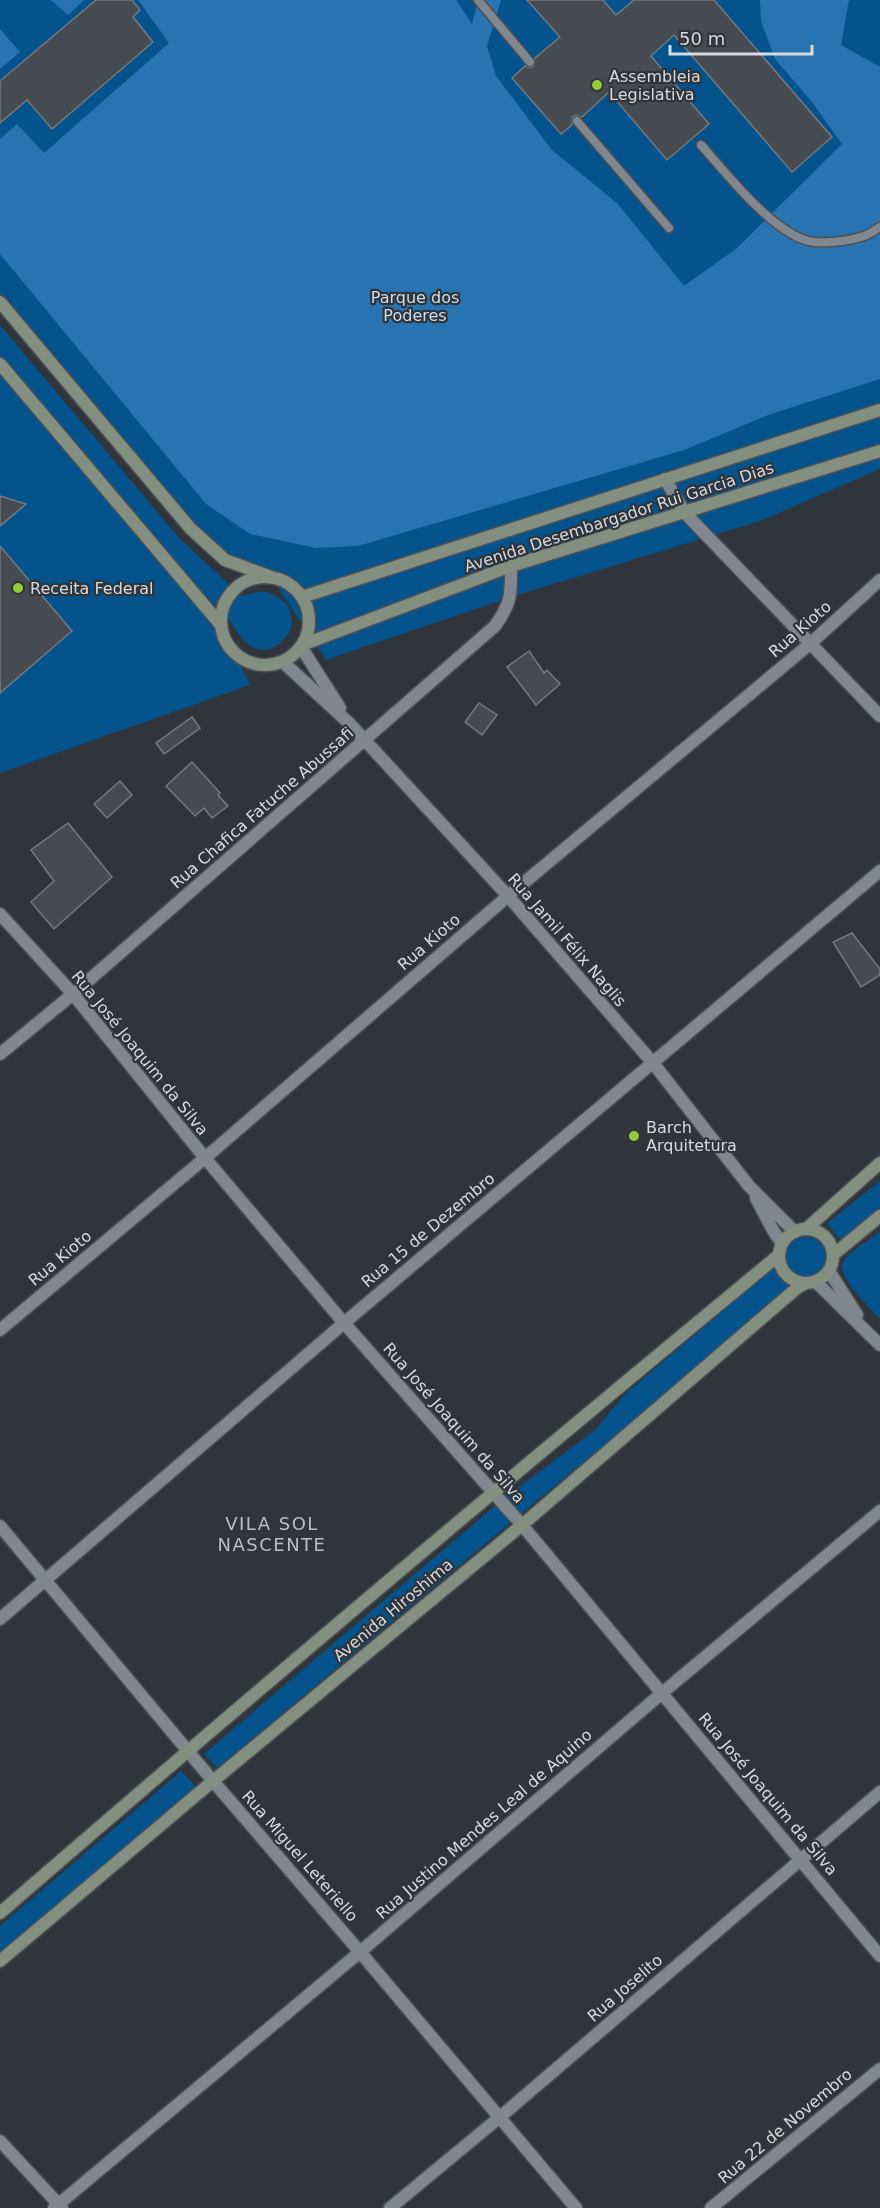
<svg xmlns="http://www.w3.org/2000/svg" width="880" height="2208" font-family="'DejaVu Sans',sans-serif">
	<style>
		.green { fill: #04538c }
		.forest { fill: #2873b2 }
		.building { fill: #454b50; stroke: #73797f; stroke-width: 1.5 }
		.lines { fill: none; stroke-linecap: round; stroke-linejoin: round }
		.service-casing { stroke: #4d5156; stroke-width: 11 }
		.minor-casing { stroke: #4d5156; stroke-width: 15 }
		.tertiary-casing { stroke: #4d5156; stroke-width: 15 }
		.secondary-casing { stroke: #4d5156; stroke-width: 15 }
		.service { stroke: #81878e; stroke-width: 8 }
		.minor { stroke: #81878e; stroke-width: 12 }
		.tertiary { stroke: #81878e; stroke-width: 12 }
		.secondary { stroke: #838f80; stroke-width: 12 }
		.poi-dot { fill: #98cb36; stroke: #2f353a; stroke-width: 2 }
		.labels { text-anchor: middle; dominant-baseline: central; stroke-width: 4.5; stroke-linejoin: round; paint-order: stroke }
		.poi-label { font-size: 16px; fill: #d7dade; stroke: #2f353a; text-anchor: start }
		.park-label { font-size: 16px; fill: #cddef0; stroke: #2f353a }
		.street-label { font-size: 16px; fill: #d7dade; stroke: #2f353a }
		.neighbourhood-label { font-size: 18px; letter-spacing: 1.5px; fill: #b8bfc6; stroke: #2f353a }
	</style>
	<rect width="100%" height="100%" fill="#2f353a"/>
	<g class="green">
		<polygon points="0,0 880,0 880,469 760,521 511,597 326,660 271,577 225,560 0,302"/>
		<path d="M0,325L180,539L242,596C265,589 270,590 288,605C290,611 292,618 292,624C291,631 287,636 282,641C262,660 243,645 233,625L139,524L0,359Z"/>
		<polygon points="0,364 221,625 250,685 0,773"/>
		<polygon points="880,1181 880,1210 842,1242 827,1223"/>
		<path d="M880,1232V1319C871,1309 835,1276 843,1262C849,1252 870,1239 880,1232Z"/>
		<circle cx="806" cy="1257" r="20"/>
		<polygon points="777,1265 795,1285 217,1768 204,1754 503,1499 595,1430 624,1395"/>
		<polygon points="181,1771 196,1787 0,1956 0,1926"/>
	</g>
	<g class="forest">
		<polygon points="51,0 84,0 68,15"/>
		<polygon points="138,0 456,0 472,24 478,0 501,0 487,46 496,76 552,150 618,204 684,286 737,248 842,144 812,102 775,59 761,21 760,0 849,0 841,45 880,67 880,379 768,415 684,450 358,546 316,548 250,534 206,504 0,254 0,139 17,124 44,153 169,43"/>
		<polygon points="0,29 20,52 0,69"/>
	</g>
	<g class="building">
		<polygon points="96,0 132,0 140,10 133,17 153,42 52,129 27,100 0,123 0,81"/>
		<polygon points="527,0 603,0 616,15 634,0 714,0 832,137 792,172 674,35 651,56 709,124 667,160 609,92 582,117 576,115 572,117 572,125 561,134 512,78 525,66 531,68 534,66 535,58 560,37"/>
		<polygon points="0,496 26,504 0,526"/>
		<polygon points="0,546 72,631 0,693"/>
		<polygon points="529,651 544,673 547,670 560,684 536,705 507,667"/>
		<polygon points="479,703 497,715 482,735 465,722"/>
		<polygon points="192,717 200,728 164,754 156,743"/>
		<polygon points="192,762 220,793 218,795 228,806 212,818 204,808 195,816 166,786"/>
		<polygon points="120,781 132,795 107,818 94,804"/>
		<polygon points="68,823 112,877 54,929 31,902 54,881 31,850"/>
		<polygon points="852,933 880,969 880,975 861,987 833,942"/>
	</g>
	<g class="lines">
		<g class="service-casing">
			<g id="service">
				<polyline points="478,0 530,62"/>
				<polyline points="577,121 669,228"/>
				<path d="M701,145C727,174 768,227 805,240C819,245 850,241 864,236C870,234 875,230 880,227"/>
			</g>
		</g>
		<g class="minor-casing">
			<g id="minor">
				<polyline points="665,479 685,513 880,716"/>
				<polyline points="0,914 73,994 205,1158 344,1323 522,1525 880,1956"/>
				<path d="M0,1054L73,994L495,626C512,602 511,594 511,566"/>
				<polyline points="829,1271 857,1315"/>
				<polyline points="816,1282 880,1345"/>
				<polyline points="0,1330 205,1158 508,896 811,643 880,580"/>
				<polyline points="0,1619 344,1323 880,871"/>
				<polyline points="213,1781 360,1952 576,2208"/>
				<polyline points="0,2141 62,2208"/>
				<polyline points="54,2208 360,1952 662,1693 880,1511"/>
				<polyline points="390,2208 500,2117 880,1792"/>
				<polyline points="711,2208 880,2069"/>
			</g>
		</g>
		<g class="tertiary-casing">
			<g id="tertiary">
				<polyline points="301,647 340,708"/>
				<polyline points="283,662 350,724 508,896 653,1063 749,1186 795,1232"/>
				<polyline points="756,1198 774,1232 782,1243"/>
				<polyline points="0,1526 213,1781"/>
			</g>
		</g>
		<g class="secondary-casing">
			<g id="secondary">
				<polyline points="0,302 190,528 225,560 271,577"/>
				<polyline points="0,364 221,625"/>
				<circle cx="265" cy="621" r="44"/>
				<polyline points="302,597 880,410"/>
				<polyline points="302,645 511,566 880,451"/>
				<polyline points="806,1229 880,1163"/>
				<circle cx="806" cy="1256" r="27"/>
				<polyline points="833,1255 880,1216"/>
				<path d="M0,1913C257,1690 517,1471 779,1255"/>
				<polyline points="0,1961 213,1781 522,1525 797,1288 806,1283"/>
			</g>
		</g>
		<use href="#service" class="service"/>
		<use href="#minor" class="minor"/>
		<use href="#tertiary" class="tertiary"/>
		<use href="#secondary" class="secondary"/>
	</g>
	<g class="poi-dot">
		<circle cx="597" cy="85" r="6"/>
		<circle cx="18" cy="588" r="6"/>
		<circle cx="634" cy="1136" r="6"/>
	</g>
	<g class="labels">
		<g class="poi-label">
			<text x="609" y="76">Assembleia<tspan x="609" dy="18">Legislativa</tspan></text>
			<text x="30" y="588">Receita Federal</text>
			<text x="646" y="1127">Barch<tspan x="646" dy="18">Arquitetura</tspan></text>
		</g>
		<g class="park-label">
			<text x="415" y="297">Parque dos<tspan x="415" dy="18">Poderes</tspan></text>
		</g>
		<g class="street-label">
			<text transform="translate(619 517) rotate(-18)">Avenida Desembargador Rui Garcia Dias</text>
			<text transform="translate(800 629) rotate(-41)">Rua Kioto</text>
			<text transform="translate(262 808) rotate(-41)">Rua Chafica Fatuche Abussafi</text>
			<text transform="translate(567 940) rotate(49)">Rua Jamil Félix Naglis</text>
			<text transform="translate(429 942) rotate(-41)">Rua Kioto</text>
			<text transform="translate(140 1053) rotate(51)">Rua José Joaquim da Silva</text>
			<text transform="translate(428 1230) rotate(-40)">Rua 15 de Dezembro</text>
			<text transform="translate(60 1258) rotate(-40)">Rua Kioto</text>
			<text transform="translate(454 1423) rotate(49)">Rua José Joaquim da Silva</text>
			<text transform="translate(393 1610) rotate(-40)">Avenida Hiroshima</text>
			<text transform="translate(768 1794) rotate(50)">Rua José Joaquim da Silva</text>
			<text transform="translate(484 1824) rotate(-41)">Rua Justino Mendes Leal de Aquino</text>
			<text transform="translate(300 1856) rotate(49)">Rua Miguel Leteriello</text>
			<text transform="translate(625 1988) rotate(-41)">Rua Joselito</text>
			<text transform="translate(785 2126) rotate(-40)">Rua 22 de Novembro</text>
		</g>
		<g class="neighbourhood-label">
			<text x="272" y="1523">VILA SOL<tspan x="272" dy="21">NASCENTE</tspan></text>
		</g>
	</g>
	<path d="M670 45v9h142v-9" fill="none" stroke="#d7dade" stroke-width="3"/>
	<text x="679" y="45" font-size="18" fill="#d7dade" stroke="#2f353a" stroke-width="4.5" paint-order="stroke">50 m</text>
</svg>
